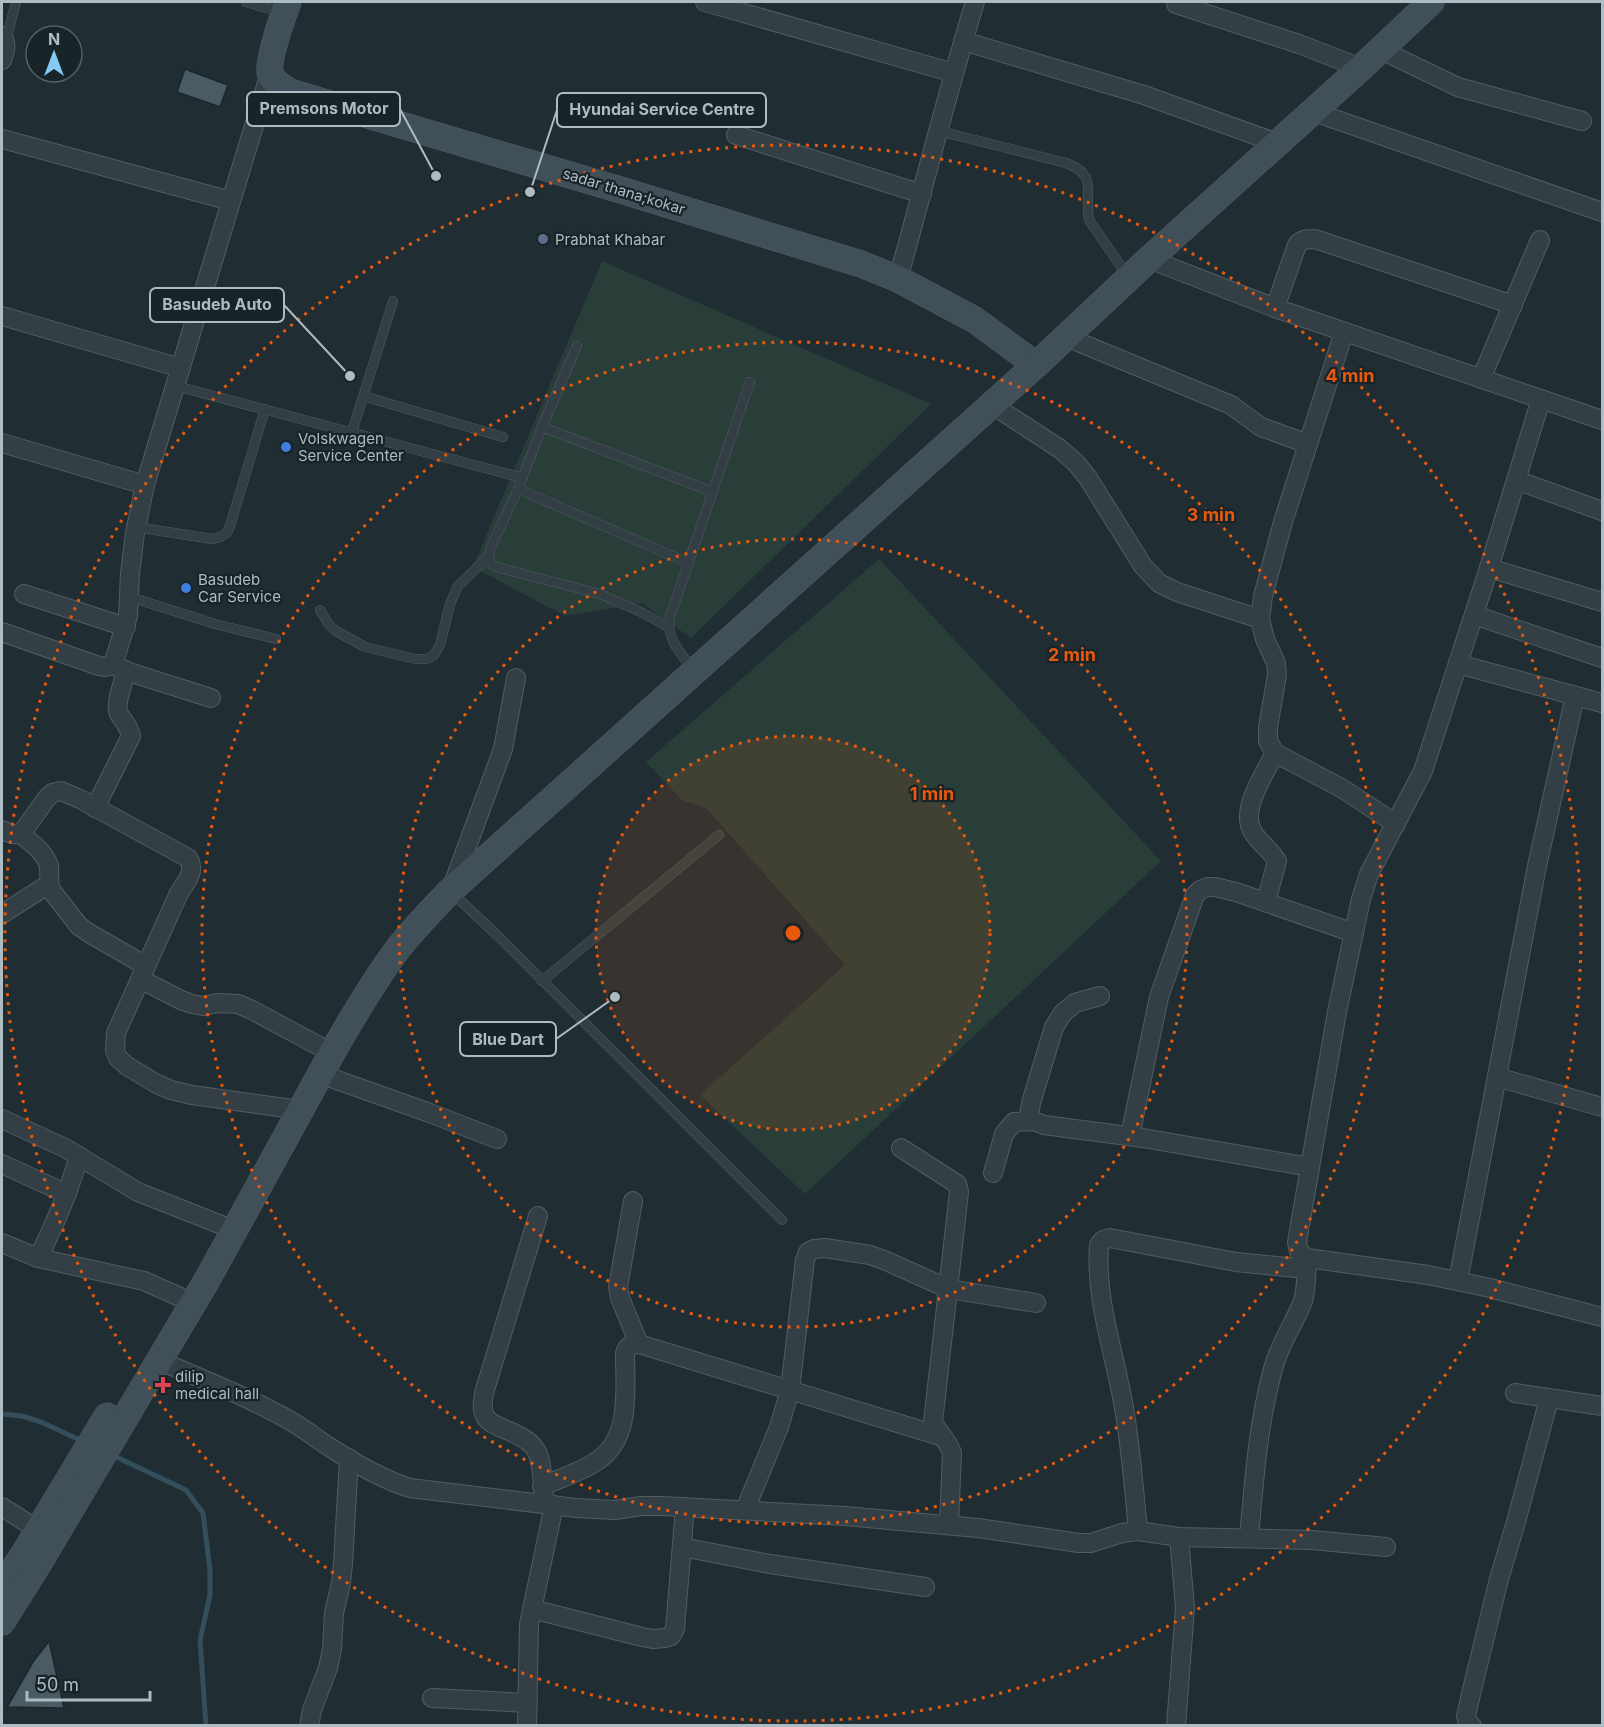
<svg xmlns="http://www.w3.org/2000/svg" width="1604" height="1727" font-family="Inter,sans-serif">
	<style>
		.green { fill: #293e38 }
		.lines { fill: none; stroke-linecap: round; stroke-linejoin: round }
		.stream { stroke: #344e5b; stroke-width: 5 }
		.building { fill: #4b5b63; stroke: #1b262b; stroke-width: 1.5 }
		.lane-casing { stroke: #515d63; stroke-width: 10 }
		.street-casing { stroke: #515d63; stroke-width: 20 }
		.secondary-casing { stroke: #515d63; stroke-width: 27 }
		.lane { stroke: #333f45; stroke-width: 9 }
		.street { stroke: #333f45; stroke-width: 18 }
		.secondary { stroke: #415058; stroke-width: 26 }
		.ring { fill: none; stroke: #e8590c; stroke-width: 3; stroke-dasharray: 3 6 }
		.service-dot { fill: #5c6f8a; stroke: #192429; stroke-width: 2 }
		.shop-dot { fill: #3f7fe0; stroke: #192429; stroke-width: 2 }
		.health-dot { fill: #e0444e; stroke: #192429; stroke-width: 2 }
		.labels { text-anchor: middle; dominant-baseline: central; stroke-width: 4.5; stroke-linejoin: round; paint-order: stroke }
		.street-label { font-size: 15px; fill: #adbbc2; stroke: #192429 }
		.poi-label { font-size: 15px; fill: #adbbc2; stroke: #192429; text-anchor: start }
		.centre { fill: #e8590c; stroke: #192429; stroke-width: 3 }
		.ring-label { font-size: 18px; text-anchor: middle; font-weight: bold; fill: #e8590c; stroke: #192429; stroke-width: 4.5; stroke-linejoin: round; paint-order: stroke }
		.leader { fill: none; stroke: #adbbc2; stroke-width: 2 }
		.callout-dot { fill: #adbbc2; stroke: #192429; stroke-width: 2 }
		.callout { fill: #192429; stroke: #adbbc2; stroke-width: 2 }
		.callout-label { font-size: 16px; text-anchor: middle; font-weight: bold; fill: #adbbc2 }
	</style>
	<rect width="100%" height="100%" fill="#202e34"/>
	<g class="green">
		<polygon points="602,261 931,404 691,638 642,603 565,616 473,567"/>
		<polygon points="879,559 1161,861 805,1194 700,1095 845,965 706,808 682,800 646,762"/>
	</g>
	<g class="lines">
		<g class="stream">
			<polyline points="2,1414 22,1416 41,1422 84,1442"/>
			<polyline points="112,1455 186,1490 203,1513 210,1571 210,1595 200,1640 206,1726"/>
		</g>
	</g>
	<g class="building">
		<polygon points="185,69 228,85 220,107 177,92"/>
		<polygon points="49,1641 64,1708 7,1707 33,1662"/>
	</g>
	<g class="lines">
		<g class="lane-casing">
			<g id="lane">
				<polyline points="246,2 284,13"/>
				<polyline points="6,41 16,2"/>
				<path d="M939,131L1066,163C1099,175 1084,192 1089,220L1127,275"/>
				<polyline points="577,346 542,427 518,489 490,549 489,561 494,566 500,568 600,594 641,612 668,627"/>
				<polyline points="176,386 523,478"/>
				<polyline points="363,396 503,437"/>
				<polyline points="542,427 713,492"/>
				<polyline points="352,432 393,301"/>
				<polyline points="518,489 689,563"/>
				<polyline points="136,527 212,539 220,537 227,533 230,526 265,409"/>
				<polyline points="130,597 215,624 276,639"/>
				<polyline points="320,610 329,625 336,631 365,647 416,659 427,659 434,655 440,645 450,604 458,586 489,556"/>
				<path d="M693,669C680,653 666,639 670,617L750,382"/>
				<polyline points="452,893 496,934 782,1220"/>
				<polyline points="542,981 719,835"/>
			</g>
		</g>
		<g class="street-casing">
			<g id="street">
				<polyline points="705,2 954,73"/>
				<polyline points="1176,4 1299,44 1361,68"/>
				<path d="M2,36C8,44 5,51 2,60"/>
				<polyline points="963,41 1144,95 1277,143"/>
				<polyline points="1381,50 1458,87 1582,121"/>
				<polyline points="1314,112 1602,212"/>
				<polyline points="736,135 922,194"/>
				<polyline points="2,139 231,201"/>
				<polyline points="1149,259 1275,308 1602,420"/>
				<path d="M898,279C924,186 947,93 975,2"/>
				<path d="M1275,308L1297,245C1302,239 1307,239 1315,239L1513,305"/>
				<polyline points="2,316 181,368"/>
				<polyline points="1344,332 1283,522 1263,596 1260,619 1265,639 1276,663 1277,675 1268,727 1268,741 1275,753 1343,789 1396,824"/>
				<polyline points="1066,337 1231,405 1261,427 1308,444"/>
				<polyline points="1481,379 1540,240"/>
				<polyline points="1541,399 1489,568 1423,771 1369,874 1361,899 1337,1012 1297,1242 1299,1252 1307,1258 1428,1275 1490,1288 1602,1317"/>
				<polyline points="991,404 1060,449 1076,463 1088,478 1143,566 1159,583 1177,592 1260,619"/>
				<polyline points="2,443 145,485"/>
				<polyline points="1516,480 1602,511"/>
				<polyline points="1489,568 1602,602"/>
				<polyline points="24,594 126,627"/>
				<polyline points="1474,615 1602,658"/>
				<polyline points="2,632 99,666 106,667 113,665 128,616 130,574 135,533 145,485 270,73"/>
				<polyline points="1458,664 1602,703"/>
				<polyline points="115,666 132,673 211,698"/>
				<path d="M95,808L131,736C129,726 124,722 119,714C114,705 124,681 126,671"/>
				<path d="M2,830L12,834H21L47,798L52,793L61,791L80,799L188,858C196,871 187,881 179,893L116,1033L115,1050L118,1058L127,1066L157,1084L171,1090L192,1095L300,1110"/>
				<path d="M21,834C31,843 45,852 49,866C50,874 48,882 51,890L79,926L89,933L146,966"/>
				<polyline points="452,887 503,749 516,678"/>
				<path d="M1266,902L1277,861C1271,850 1259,843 1253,832C1239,811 1265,773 1275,753"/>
				<polyline points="2,914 49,884"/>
				<polyline points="140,979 181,1000 192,1004 203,1006 218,1003 238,1004 252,1010 332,1053"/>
				<polyline points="1100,996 1075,1003 1063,1013 1054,1027 1031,1103 1029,1116 1034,1121 1044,1125 1143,1138 1310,1167"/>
				<polyline points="320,1074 427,1112 497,1139"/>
				<polyline points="1497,1077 1602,1107"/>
				<polyline points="2,1119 65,1148 138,1192 224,1226"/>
				<polyline points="1130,1136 1159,997 1195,895 1200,890 1208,887 1215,887 1236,892 1354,933"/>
				<path d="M901,1148L957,1184L959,1192L933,1422C938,1433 948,1440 952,1453L949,1525"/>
				<polyline points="2,1164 67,1194"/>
				<polyline points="993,1173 1004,1134 1014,1122 1034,1121"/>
				<polyline points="633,1201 618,1287 620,1298 639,1344"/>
				<path d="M538,1216L484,1393C483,1401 481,1409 485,1416C491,1429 524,1431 536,1450C543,1462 542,1483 544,1497"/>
				<polyline points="2,1243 38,1258 144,1281 180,1297"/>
				<path d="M38,1258C55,1224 69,1192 79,1156"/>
				<polyline points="1458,1281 1537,866 1575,696"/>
				<path d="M165,1363C209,1382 253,1399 294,1423C306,1430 317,1439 328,1446C354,1463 381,1479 410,1488L576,1508L615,1510L641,1506H662L845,1516L978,1528L1079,1543H1091L1122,1533L1138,1531L1179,1537L1312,1540L1386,1547"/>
				<polyline points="1515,1393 1602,1406"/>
				<path d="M542,1486C561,1478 581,1472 597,1461C632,1438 625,1389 625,1353C627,1346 631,1344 639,1344L943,1437"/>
				<polyline points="2,1507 38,1530"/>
				<polyline points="745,1510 779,1427 790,1390 805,1260 808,1252 814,1249 825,1248 870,1255 884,1260 949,1289 1036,1303"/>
				<path d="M1138,1531C1134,1490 1131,1448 1124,1408C1115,1354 1095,1301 1099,1245L1103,1240L1110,1238L1236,1262L1306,1269"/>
				<path d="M1249,1538C1254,1481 1258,1424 1273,1369C1279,1345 1294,1324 1303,1301C1307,1289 1306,1272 1307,1260"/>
				<polyline points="682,1547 770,1564 925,1587"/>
				<polyline points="532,1609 642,1637 653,1639 665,1638 671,1636 675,1629 685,1507"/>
				<polyline points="432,1698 528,1703"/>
				<polyline points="309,1726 312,1710 328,1668 332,1649 334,1613 341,1583 343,1564 349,1458"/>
				<polyline points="527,1726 529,1624 554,1505"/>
				<polyline points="1176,1726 1185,1608 1179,1537"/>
				<polyline points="1472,1726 1468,1723 1466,1716 1471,1694 1499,1579 1516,1522 1549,1399"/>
			</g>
		</g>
		<g class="secondary-casing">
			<g id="secondary">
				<path d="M288,2C283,16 268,59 270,72C272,82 282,87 290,92L624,191L861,264L898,279L975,320L1036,365"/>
				<polyline points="2,1587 25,1552 107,1416"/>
				<path d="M2,1622L39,1563L207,1280L332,1053C352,1018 373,982 397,950C413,929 432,910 450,891L1036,365L1149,259L1361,68L1431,2"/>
			</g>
		</g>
		<use href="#lane" class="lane"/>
		<use href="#street" class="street"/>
		<use href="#secondary" class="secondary"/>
	</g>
	<circle cx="793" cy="933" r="197" fill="#e8590c" fill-opacity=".12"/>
	<g class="ring">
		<circle cx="793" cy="933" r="197"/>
		<circle cx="793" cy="933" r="394"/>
		<circle cx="793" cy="933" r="591"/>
		<circle cx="793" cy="933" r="788"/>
	</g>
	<circle class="service-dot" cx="543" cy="239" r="6"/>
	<g class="shop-dot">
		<circle cx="286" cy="447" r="6"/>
		<circle cx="186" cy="588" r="6"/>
	</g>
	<path class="health-dot" d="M160 1376h6v6h6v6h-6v6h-6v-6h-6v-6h6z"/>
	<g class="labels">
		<g class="street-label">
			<text transform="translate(624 191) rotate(17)">sadar thana;kokar</text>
		</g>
		<g class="poi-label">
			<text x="555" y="239">Prabhat Khabar</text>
			<text x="298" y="438">Volskwagen<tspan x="298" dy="17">Service Center</tspan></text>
			<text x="198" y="579">Basudeb<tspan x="198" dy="17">Car Service</tspan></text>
			<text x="175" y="1376">dilip<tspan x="175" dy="17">medical hall</tspan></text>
		</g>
	</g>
	<circle cx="793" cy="933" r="9" class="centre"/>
	<g class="ring-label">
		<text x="1350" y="382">4 min</text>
		<text x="1211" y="521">3 min</text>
		<text x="1072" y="661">2 min</text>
		<text x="932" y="800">1 min</text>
	</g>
	<path class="leader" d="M436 176L400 109M530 192L557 110M350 376L284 305M615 997L556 1039"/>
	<g class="callout-dot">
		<circle cx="436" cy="176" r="6"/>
		<circle cx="530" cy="192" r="6"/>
		<circle cx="350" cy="376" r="6"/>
		<circle cx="615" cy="997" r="6"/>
	</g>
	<g class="callout">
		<rect x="247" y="92" width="153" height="34" rx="6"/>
		<rect x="557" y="93" width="209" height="34" rx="6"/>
		<rect x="150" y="288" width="134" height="34" rx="6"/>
		<rect x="460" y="1022" width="96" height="34" rx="6"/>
	</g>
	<g class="callout-label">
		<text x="324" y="114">Premsons Motor</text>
		<text x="662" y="115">Hyundai Service Centre</text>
		<text x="217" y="310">Basudeb Auto</text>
		<text x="508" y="1045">Blue Dart</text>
	</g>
	<rect width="1604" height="1727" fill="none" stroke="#adbbc2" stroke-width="6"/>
	<g transform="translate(54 54)"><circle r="28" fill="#192429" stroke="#546066" stroke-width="1.5"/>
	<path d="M0-4.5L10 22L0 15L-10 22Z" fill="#82caf2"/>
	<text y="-9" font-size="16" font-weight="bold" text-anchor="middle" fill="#adbbc2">N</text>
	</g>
	<path d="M27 1691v9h123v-9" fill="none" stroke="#adbbc2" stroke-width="3"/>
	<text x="36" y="1691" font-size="18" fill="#adbbc2" stroke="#192429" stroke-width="4.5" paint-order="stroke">50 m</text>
</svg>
